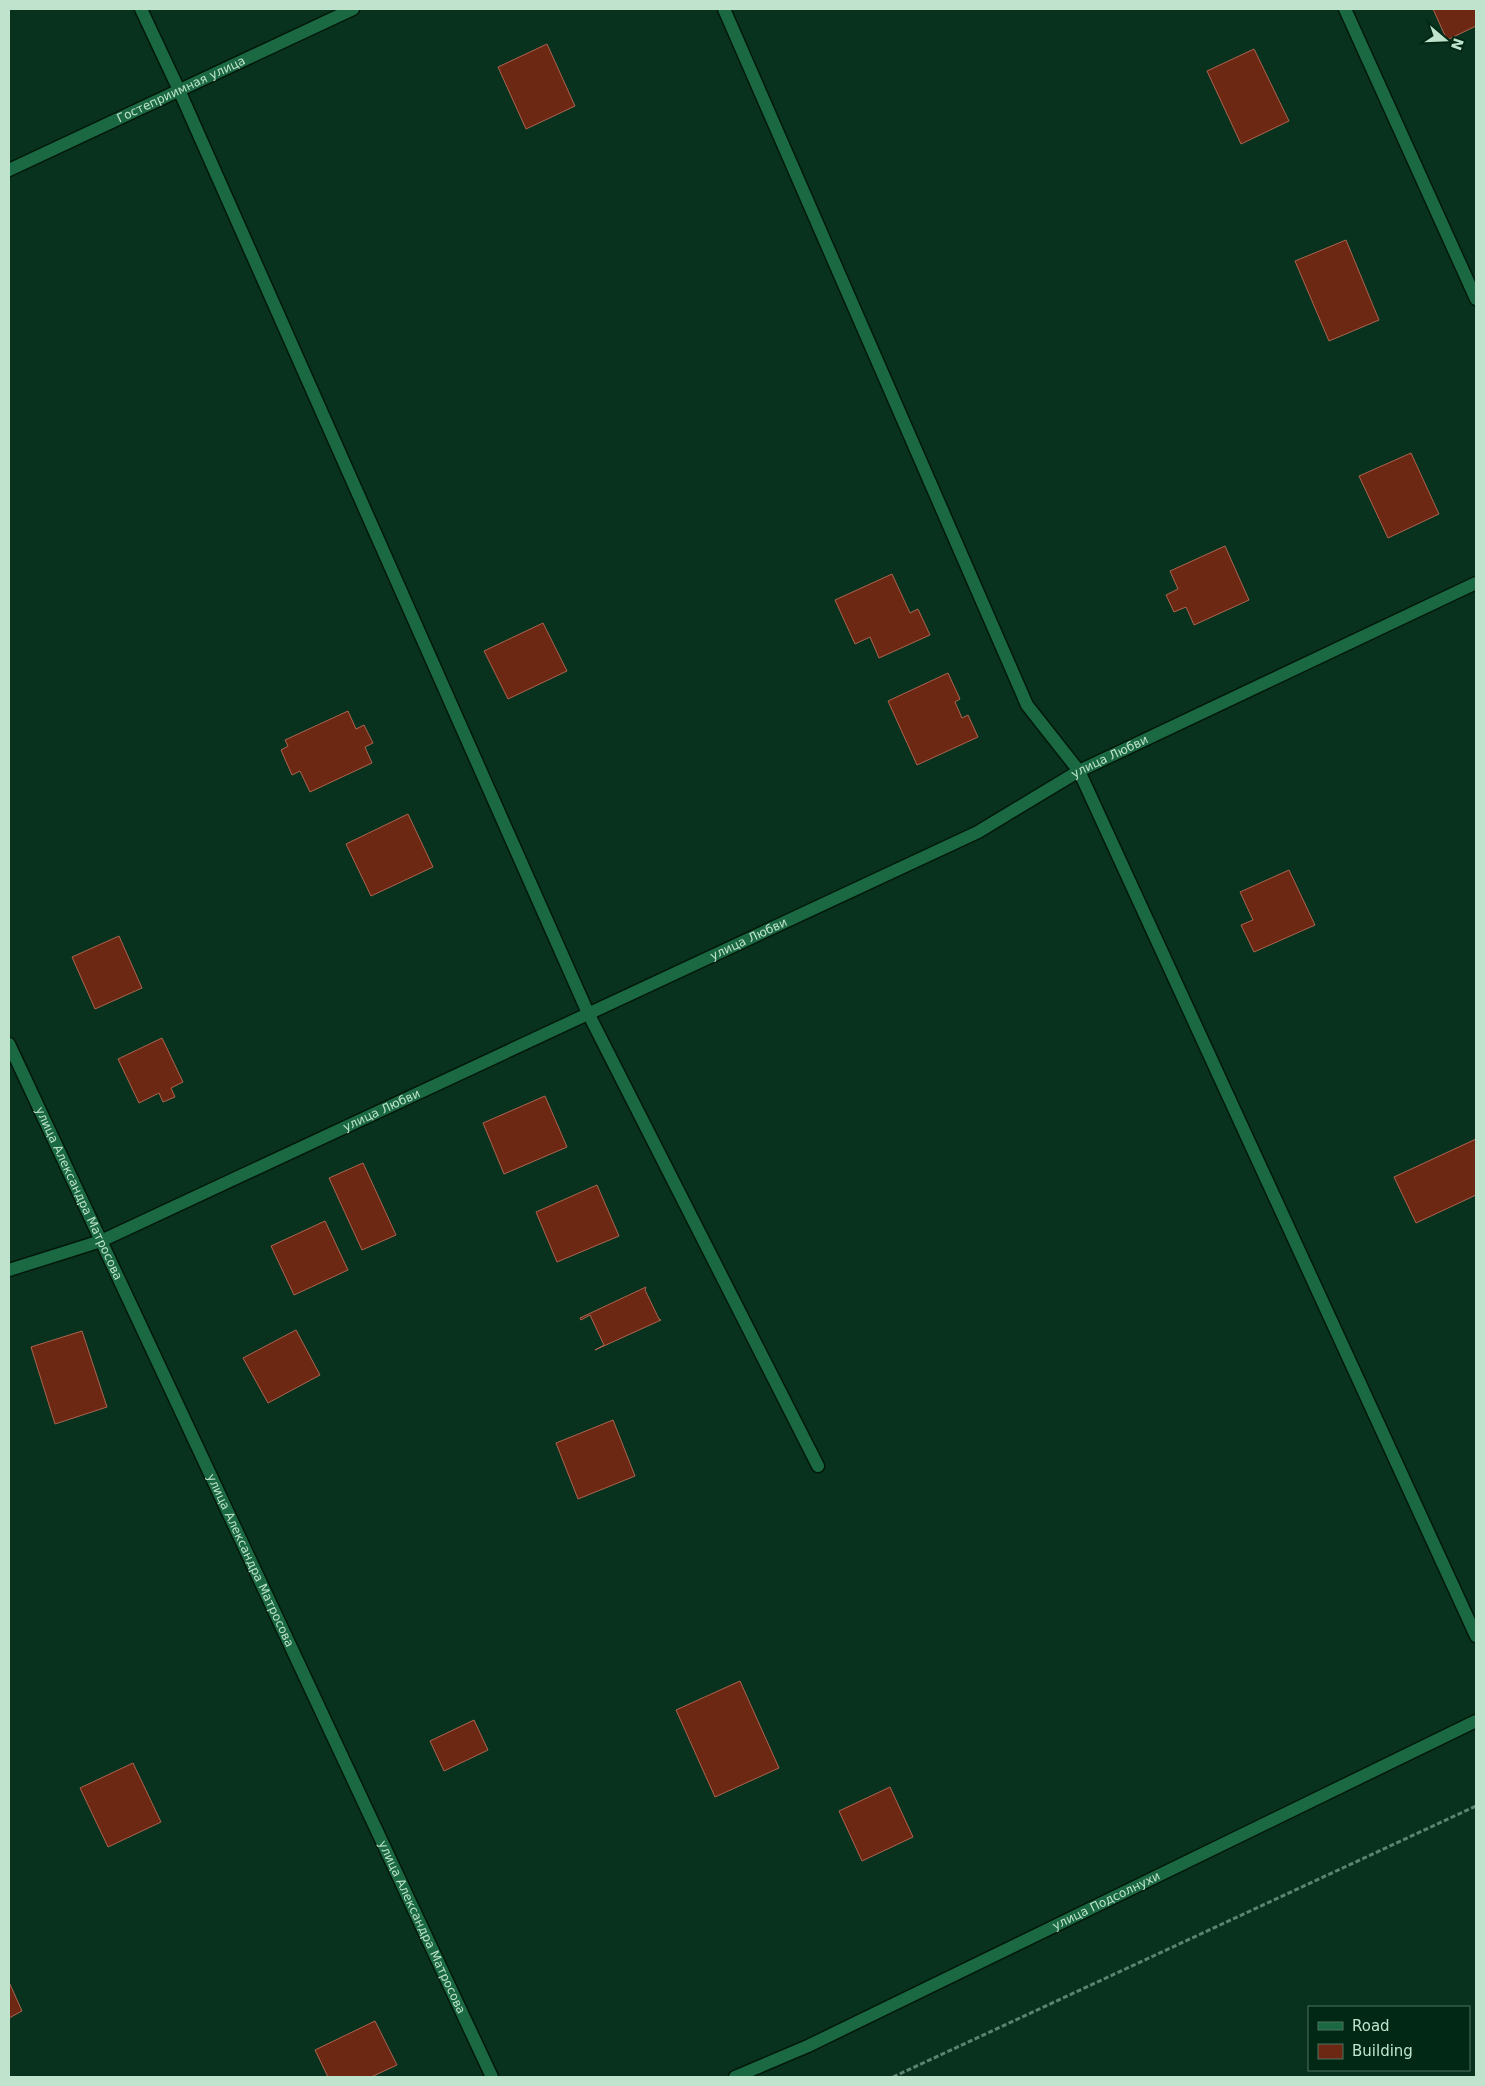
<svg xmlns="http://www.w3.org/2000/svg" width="1485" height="2086" font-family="'DejaVu Sans',sans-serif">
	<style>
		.building { fill: #6d2813; stroke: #ac6450 }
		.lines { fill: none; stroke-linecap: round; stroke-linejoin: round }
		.minor-casing { stroke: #02180b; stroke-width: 15 }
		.tertiary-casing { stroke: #02180b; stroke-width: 15 }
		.path { stroke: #5c836d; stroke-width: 3; stroke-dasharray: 5 2.5; stroke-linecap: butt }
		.minor { stroke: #1a6942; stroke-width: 12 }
		.tertiary { stroke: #1a6942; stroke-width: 12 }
		.labels { text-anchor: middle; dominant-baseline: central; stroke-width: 4; stroke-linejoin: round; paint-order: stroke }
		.street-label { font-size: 12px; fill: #bfe3cc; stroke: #002814 }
	</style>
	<rect width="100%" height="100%" fill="#09321e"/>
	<g class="building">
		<polygon points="1433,9 1476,9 1476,26 1447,40"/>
		<polygon points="547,44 575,106 526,129 498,67"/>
		<polygon points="1254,49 1289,121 1241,144 1207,71"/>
		<polygon points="1346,240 1379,320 1329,341 1295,261"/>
		<polygon points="1411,453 1439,514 1388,538 1359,476"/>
		<polygon points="1225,546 1249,600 1194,625 1186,607 1174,612 1166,595 1178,589 1170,571"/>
		<polygon points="892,574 910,613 918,609 930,635 879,658 870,637 855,644 835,600"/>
		<polygon points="543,623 567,671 508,699 484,651"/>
		<polygon points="948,673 960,699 955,702 962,718 968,715 978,737 917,765 888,701"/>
		<polygon points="348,711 356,729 364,725 373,743 365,747 372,763 310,792 300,771 292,775 281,750 288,746 285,740"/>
		<polygon points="408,814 433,867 371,896 346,844"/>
		<polygon points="1289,870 1315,925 1254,952 1241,925 1253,920 1240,892"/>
		<polygon points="119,936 142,988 95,1009 72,957"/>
		<polygon points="162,1038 183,1082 171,1088 175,1097 163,1102 159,1093 139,1103 118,1059"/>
		<polygon points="545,1096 567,1147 504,1174 483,1123"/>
		<polygon points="1476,1139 1476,1195 1416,1223 1394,1177"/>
		<polygon points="363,1163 396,1235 362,1250 329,1178"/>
		<polygon points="597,1185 619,1236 557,1262 536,1212"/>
		<polygon points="325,1221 348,1270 294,1295 271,1246"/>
		<polygon points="646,1287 645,1290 659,1319 661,1320 595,1350 604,1345 590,1315 581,1320 580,1318"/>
		<polygon points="296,1330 320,1375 268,1403 243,1358"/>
		<polygon points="82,1331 107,1407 55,1424 31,1347"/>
		<polygon points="613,1420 635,1476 578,1499 556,1443"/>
		<polygon points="740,1681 779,1768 715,1797 676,1710"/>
		<polygon points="474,1720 488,1750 444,1771 430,1741"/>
		<polygon points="133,1763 161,1822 108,1847 80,1788"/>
		<polygon points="890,1787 913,1837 862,1861 839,1811"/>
		<polygon points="9,1982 22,2011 9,2018"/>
		<polygon points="375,2021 397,2065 371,2077 328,2077 315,2050"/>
	</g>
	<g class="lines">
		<g class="minor-casing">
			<g id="minor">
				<polyline points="141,9 179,90 588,1013 818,1466"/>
				<polyline points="724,9 1027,705 1079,771 1476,1636"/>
				<polyline points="1345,9 1476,299"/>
				<path id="s1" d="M9,170L353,9"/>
				<path id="s2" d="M9,1044L492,2077"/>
				<path id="s3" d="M9,1270L101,1241L978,832L1079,771L1476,583"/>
			</g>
		</g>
		<g class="tertiary-casing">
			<g id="tertiary">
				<path id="s4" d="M735,2077L808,2046L1476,1721"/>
			</g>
		</g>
		<polyline class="path" points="893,2077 1476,1806"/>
		<use href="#minor" class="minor"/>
		<use href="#tertiary" class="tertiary"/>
	</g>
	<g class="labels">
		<g class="street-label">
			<text stroke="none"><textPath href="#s1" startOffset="190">Гостеприимная улица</textPath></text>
			<text stroke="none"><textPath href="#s3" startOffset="1216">улица Любви</textPath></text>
			<text stroke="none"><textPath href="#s3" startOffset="811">улица Любви</textPath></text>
			<text stroke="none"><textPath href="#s3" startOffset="406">улица Любви</textPath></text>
			<text stroke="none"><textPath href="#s2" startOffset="165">улица Александра Матросова</textPath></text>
			<text stroke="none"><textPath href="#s2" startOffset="570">улица Александра Матросова</textPath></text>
			<text stroke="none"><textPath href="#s4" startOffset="411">улица Подсолнухи</textPath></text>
			<text stroke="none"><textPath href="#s2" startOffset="975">улица Александра Матросова</textPath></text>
		</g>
	</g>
	<rect width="1485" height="2086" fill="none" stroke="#bfe3cc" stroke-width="20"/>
	<rect x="1308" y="2006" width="162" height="65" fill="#002814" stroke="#4c735e"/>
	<rect x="1318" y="2022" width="25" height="8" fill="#1a6942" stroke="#4c735e"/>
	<text x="1352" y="2031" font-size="15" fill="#bfe3cc">Road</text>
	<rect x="1318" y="2044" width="25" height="15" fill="#6d2813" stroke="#4c735e"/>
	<text x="1352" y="2056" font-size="15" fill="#bfe3cc">Building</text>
	<g transform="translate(1445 40) rotate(109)" stroke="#002814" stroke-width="4" paint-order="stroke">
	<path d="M0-4L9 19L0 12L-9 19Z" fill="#bfe3cc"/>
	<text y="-8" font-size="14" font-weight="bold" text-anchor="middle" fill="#bfe3cc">N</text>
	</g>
</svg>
